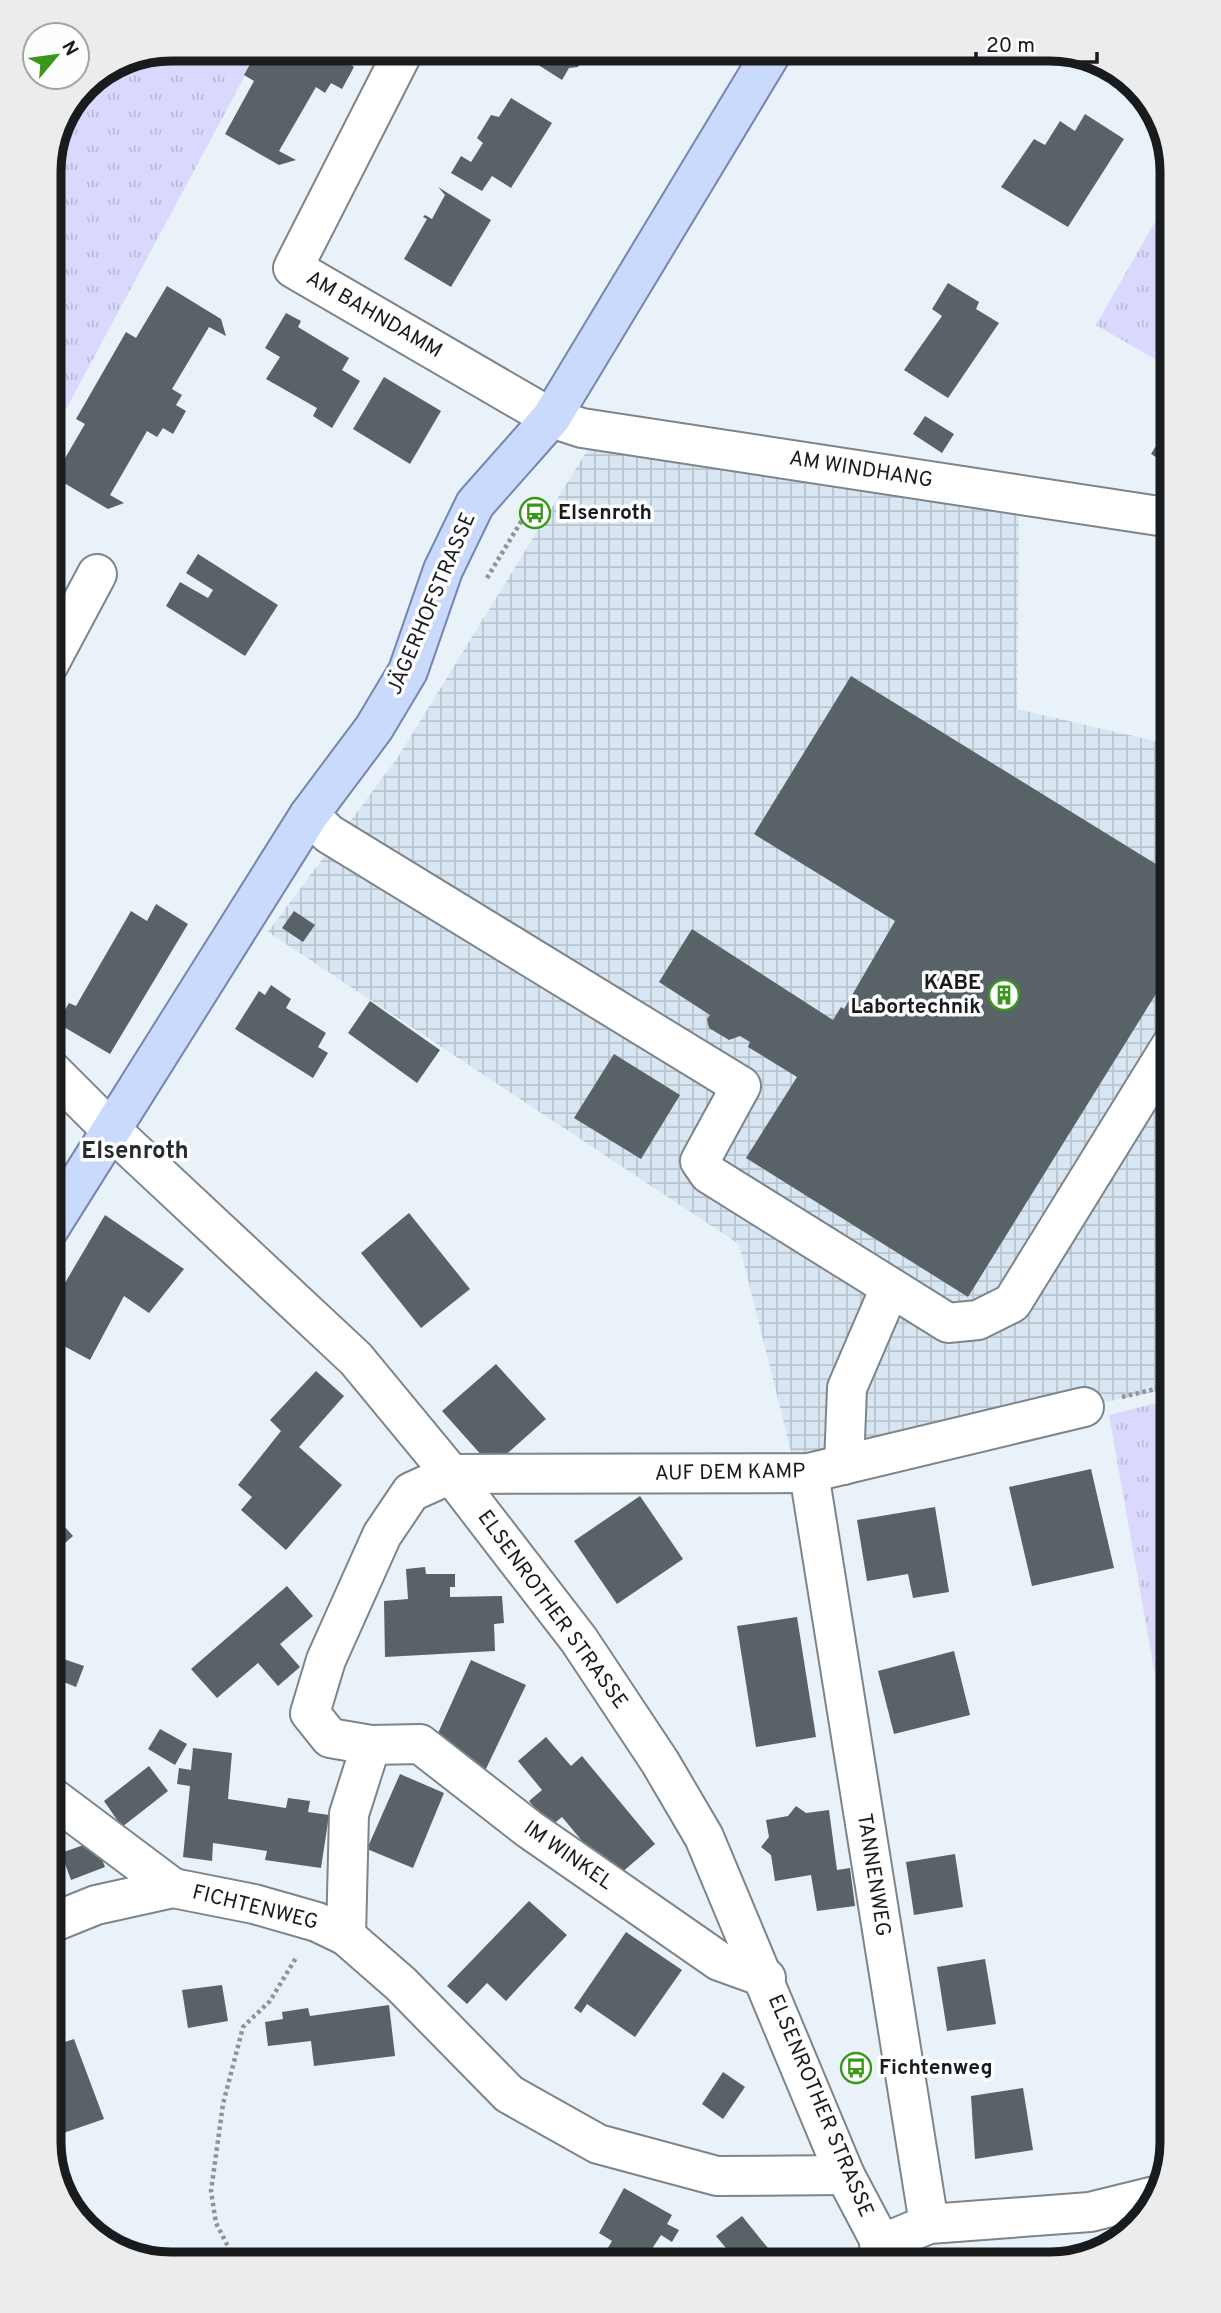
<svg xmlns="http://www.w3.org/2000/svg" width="1221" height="2313" font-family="Overpass,sans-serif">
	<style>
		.industrial { fill: url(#industrial-grid) }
		.grass { fill: url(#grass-tufts) }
		.building { fill: #596266 }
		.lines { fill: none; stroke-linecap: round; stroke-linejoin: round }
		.minor-casing { stroke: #7d858b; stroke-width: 42 }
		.major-casing { stroke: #7587af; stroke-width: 42 }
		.path { stroke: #8e9499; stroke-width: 4.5; stroke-dasharray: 3.5 3.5; stroke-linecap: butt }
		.minor { stroke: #fff; stroke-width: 38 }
		.major { stroke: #cadafd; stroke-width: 38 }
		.labels { text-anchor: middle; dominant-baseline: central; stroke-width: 7; stroke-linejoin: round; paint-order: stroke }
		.street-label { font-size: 21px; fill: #191c1f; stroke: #fefefe }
		.poi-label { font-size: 21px; font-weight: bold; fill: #191c1f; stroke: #fefefe; text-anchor: start }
		.quarter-label { font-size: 24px; font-weight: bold; fill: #252b30; stroke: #fefefe }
		.rim { fill: none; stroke: #191c1f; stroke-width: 9 }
	</style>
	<defs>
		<pattern id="industrial-grid" width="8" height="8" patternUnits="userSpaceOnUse" patternTransform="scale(1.75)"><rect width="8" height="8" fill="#d7e6f2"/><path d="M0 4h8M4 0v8" fill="none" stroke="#b8c5cf"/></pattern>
		<pattern id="grass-tufts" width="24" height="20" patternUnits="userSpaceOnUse" patternTransform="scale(1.75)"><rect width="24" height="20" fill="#dad9fd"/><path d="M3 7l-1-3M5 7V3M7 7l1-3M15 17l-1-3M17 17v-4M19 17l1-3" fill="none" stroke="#babad8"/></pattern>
	</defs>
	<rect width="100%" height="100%" fill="#e9f2f9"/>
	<polygon class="industrial" points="593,441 1019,509 1017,709 1172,745 1172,1388 795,1467 739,1244 268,932 398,757"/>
	<g class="grass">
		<polygon points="255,57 49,441 49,164 85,84 125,58"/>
		<polygon points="1172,192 1172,369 1096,325"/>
		<polygon points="1172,1399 1172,1771 1109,1415"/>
	</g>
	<g class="building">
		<polygon points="521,54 582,54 583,57 578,67 569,68 562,80"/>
		<polygon points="346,56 344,60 354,67 342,89 331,83 325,93 316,87 279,151 296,160 279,165 225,134 254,81 244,75 254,57"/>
		<polygon points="511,98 552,123 511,188 492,176 482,191 451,173 461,156 471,162 483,143 477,138 491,115 499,117"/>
		<polygon points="1085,114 1124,139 1068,227 1001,187 1034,139 1045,145 1060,121 1075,131"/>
		<polygon points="438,187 491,220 451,287 404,259 427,219 423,217 425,215 432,219 445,195"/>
		<polygon points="948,283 979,302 976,309 999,323 948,398 904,370 942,316 932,309"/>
		<polygon points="167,286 221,319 226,336 209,327 172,389 182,395 176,405 186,411 173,434 163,428 157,437 147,431 110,495 124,503 108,509 54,477 85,424 76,419 126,332 136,338"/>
		<polygon points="286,313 301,321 298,327 349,358 342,370 360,381 332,428 313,416 317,408 266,379 280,357 265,348"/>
		<polygon points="384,377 441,411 410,464 353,429"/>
		<polygon points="925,416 954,434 942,453 913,434"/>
		<polygon points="1172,420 1172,467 1151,454"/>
		<polygon points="198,554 278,605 245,656 166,606 180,582 208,598 213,590 186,573"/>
		<polygon points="851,676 1172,874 1172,968 968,1297 746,1158 797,1077 748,1047 750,1042 740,1036 729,1040 709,1028 707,1019 710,1015 659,982 692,929 833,1020 841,1007 844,1009 895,921 754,834"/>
		<polygon points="156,904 188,924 110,1054 57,1023 69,1003 76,1006 131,911 147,921"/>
		<polygon points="294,911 315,925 303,942 282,928"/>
		<polygon points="271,985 291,999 286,1008 326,1033 318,1047 328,1053 313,1078 235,1029 259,991 265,995"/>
		<polygon points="370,1001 440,1050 417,1083 348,1033"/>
		<polygon points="614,1054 680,1095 641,1159 574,1118"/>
		<polygon points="409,1213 470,1289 421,1328 361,1253"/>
		<polygon points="105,1215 184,1269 149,1313 124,1296 90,1360 49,1338 49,1310"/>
		<polygon points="496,1364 546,1419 492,1467 442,1411"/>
		<polygon points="316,1371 344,1396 299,1447 342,1485 286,1550 241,1510 252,1497 238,1485 281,1431 270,1420"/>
		<polygon points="1091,1469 1114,1568 1032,1586 1009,1487"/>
		<polygon points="640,1496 683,1559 617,1604 574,1541"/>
		<polygon points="56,1507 61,1513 56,1517 73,1536 49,1557 49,1513"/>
		<polygon points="935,1507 949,1592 913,1598 908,1574 867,1581 857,1520"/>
		<polygon points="425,1567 426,1574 455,1574 455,1587 450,1587 450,1597 502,1596 504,1623 494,1624 495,1651 385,1657 384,1601 408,1599 406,1569"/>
		<polygon points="287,1586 313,1616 280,1644 300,1667 278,1686 258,1663 217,1698 191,1669"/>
		<polygon points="797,1617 816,1737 756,1747 737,1626"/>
		<polygon points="954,1651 970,1715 894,1734 878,1671"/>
		<polygon points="52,1655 84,1666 76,1687 49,1676"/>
		<polygon points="471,1660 526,1685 484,1773 434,1742"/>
		<polygon points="160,1729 187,1744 175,1765 148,1749"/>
		<polygon points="546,1737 571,1766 582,1756 655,1844 614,1879 562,1817 551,1826 529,1801 542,1790 518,1761"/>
		<polygon points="193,1748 232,1753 228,1799 286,1808 288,1798 310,1801 308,1812 329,1815 321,1868 265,1860 267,1851 213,1843 212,1861 183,1857 190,1786 177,1784 179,1768 191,1770"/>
		<polygon points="149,1766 168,1791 122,1827 104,1801"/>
		<polygon points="400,1774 444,1793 413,1868 367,1849"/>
		<polygon points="796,1806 806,1813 829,1810 837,1870 850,1868 855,1906 817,1911 811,1875 775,1881 771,1855 761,1847 769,1837 766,1820 788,1816"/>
		<polygon points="95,1841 105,1867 71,1880 61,1853"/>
		<polygon points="955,1854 963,1907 914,1915 906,1862"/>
		<polygon points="529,1901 567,1935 506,2001 487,1983 467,2004 447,1986"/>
		<polygon points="626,1932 682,1970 635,2037 587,2004 581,2013 574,2008"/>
		<polygon points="985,1959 996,2024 947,2031 937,1967"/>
		<polygon points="222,1985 228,2021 188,2028 182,1990"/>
		<polygon points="389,2005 395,2056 314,2066 311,2041 268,2046 265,2022 283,2019 282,2012 308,2008 310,2016"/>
		<polygon points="74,2039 104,2119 49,2138 49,2047"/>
		<polygon points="723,2072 745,2087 723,2119 702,2104"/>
		<polygon points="1023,2088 1033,2150 975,2159 971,2096"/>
		<polygon points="624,2188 672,2215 667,2224 679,2230 672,2242 661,2235 646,2258 656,2264 600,2261 612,2241 599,2233"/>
		<polygon points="742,2216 772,2253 759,2264 739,2264 716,2236"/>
		<polygon points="376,2248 415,2252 413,2261 422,2264 368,2264"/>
	</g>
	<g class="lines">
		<g class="minor-casing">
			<g id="minor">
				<polyline points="401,56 293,268 551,418 582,428 1172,518"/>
				<polyline points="49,664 97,574"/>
				<polyline points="309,815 329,834 741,1086 700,1161 709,1174 948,1323 978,1320 1012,1303 1172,1044"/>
				<polyline points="49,1068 110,1129 356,1359 451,1474 579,1640 660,1762 704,1837 845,2175 892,2264"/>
				<polyline points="844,1465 847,1388 890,1288"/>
				<polyline points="809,1473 929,2224 879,2245"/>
				<polyline points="49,1795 173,1888"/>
				<polyline points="49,1924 96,1905 173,1888 254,1904 317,1922 346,1936 401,1984 509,2094 598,2144 717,2176 845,2175"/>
				<polyline points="346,1936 349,1814 371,1745"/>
				<polyline points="766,1978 719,1961 529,1829 420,1744 371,1745 330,1738 310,1713 326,1660 382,1535 411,1492 451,1474 809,1473 1084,1407"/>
				<polyline points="929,2224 1090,2212 1155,2196"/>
			</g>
		</g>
		<g class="major-casing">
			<polyline id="major" points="49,1229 309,815 374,728 408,671 443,570 475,504 551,418 772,52"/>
		</g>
		<g class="path">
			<polyline points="487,578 531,505"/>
			<polyline points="49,1283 60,1266"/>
			<polyline points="1122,1397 1172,1385"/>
			<polyline points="237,2264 216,2223 211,2191 223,2104 243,2027 270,2001 297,1956"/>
		</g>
		<use href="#minor" class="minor"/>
		<use href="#major" class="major"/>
	</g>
	<defs>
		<g id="bus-ring" transform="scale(1.575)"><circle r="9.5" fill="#fefefe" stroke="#399819" stroke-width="1.5"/><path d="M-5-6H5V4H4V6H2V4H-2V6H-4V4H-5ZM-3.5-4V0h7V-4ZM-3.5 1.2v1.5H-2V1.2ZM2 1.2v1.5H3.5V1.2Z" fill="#399819"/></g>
		<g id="building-ring" transform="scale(1.575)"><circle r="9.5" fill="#fefefe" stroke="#399819" stroke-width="1.5"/><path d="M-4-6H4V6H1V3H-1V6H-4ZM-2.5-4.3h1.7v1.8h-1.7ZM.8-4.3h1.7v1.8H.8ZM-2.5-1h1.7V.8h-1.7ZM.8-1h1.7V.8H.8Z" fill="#399819"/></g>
	</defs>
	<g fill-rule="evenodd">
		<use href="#bus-ring" x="535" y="513"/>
		<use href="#building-ring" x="1004" y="995"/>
		<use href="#bus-ring" x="856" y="2068"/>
	</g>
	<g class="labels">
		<g class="street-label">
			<text transform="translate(374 315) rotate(30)">AM BAHNDAMM</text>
			<text transform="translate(861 470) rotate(9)">AM WINDHANG</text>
			<text transform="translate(432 604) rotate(-67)">JÄGERHOFSTRASSE</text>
			<text transform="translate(730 1473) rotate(-1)">AUF DEM KAMP</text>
			<text transform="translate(552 1610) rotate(54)">ELSENROTHER STRASSE</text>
			<text transform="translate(568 1856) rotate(35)">IM WINKEL</text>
			<text transform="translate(873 1875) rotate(81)">TANNENWEG</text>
			<text transform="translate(255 1908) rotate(14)">FICHTENWEG</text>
			<text transform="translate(820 2106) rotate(67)">ELSENROTHER STRASSE</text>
		</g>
		<g class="poi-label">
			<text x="558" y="513">Elsenroth</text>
			<text x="981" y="983" text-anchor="end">KABE<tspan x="981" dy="24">Labortechnik</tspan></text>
			<text x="879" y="2068">Fichtenweg</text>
		</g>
		<g class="quarter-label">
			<text x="135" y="1152">Elsenroth</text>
		</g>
	</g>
	<path d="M0 0H1221V2313H0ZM171 61H1050A110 110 0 0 1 1160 171V2142A110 110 0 0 1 1050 2252H171A110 110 0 0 1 61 2142V171A110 110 0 0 1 171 61Z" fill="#ececec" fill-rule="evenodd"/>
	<path class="rim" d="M171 61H1050A110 110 0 0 1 1160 171V2142A110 110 0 0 1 1050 2252H171A110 110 0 0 1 61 2142V171A110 110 0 0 1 171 61Z"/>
	<g transform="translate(56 56) rotate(61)"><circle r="33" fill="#fefefe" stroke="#a2a4a5" stroke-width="2"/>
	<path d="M0-5L12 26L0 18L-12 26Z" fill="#399819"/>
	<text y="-10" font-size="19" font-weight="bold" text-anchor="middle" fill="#191c1f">N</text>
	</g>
	<path d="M976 52v10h121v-10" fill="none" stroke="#191c1f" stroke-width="3.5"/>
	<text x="986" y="52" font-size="21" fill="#191c1f" stroke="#fefefe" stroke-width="5" paint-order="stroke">20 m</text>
</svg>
